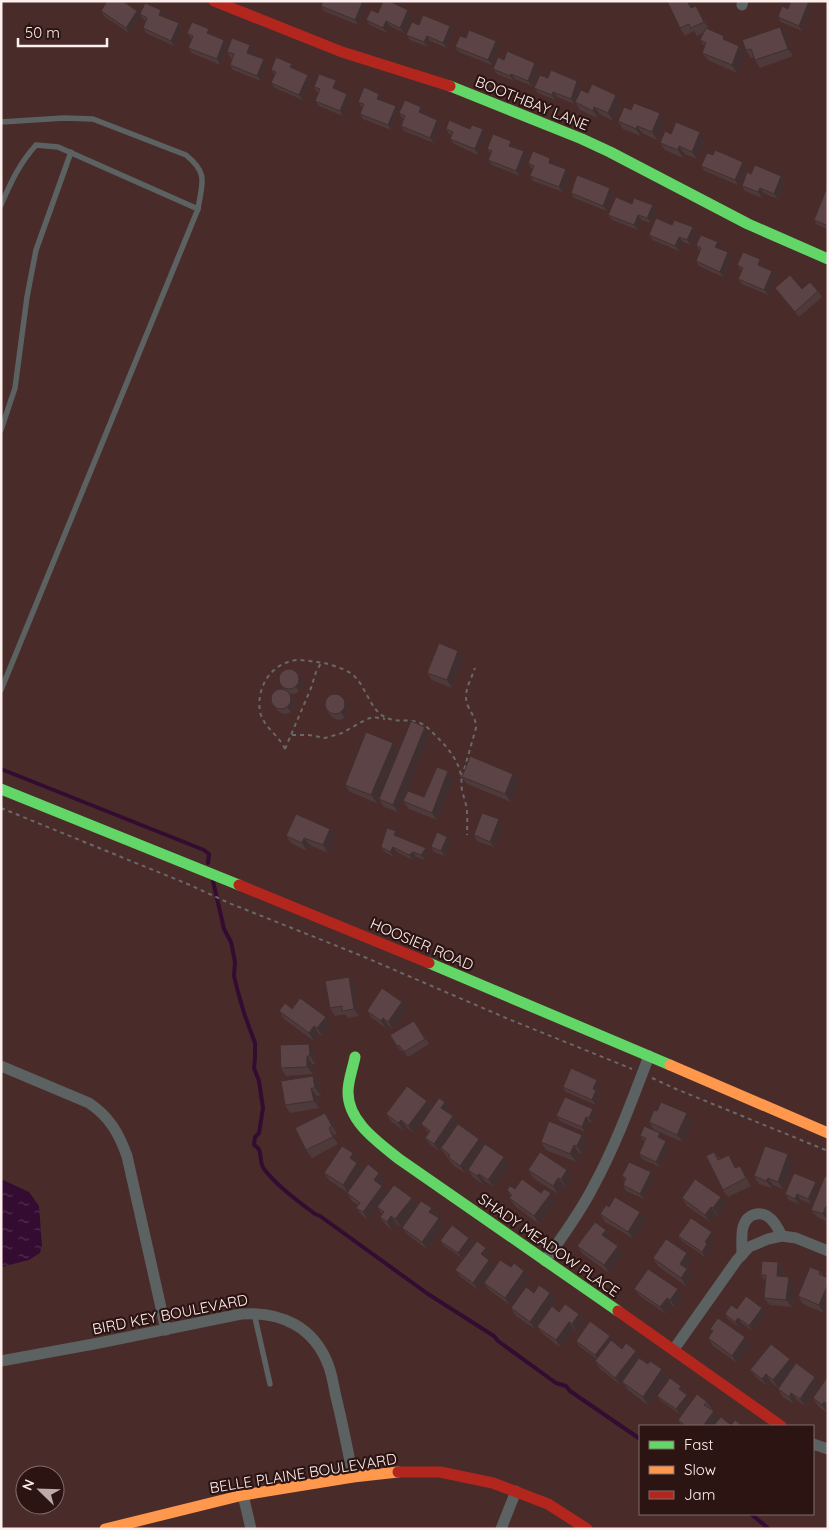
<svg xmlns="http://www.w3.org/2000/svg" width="829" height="1530" font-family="Quicksand,sans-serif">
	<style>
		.water { fill: url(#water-ripples) }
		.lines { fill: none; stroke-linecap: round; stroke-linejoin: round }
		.stream { stroke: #340c32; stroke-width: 4 }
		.path { stroke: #6a6868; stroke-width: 2; stroke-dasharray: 4 4; stroke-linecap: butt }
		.lane { stroke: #5c6262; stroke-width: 5.5 }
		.street { stroke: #5c6262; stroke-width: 11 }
		.fast { stroke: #63d668; stroke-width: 11 }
		.slow { stroke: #ff974d; stroke-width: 11 }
		.jam { stroke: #b3261e; stroke-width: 11 }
		.wall { fill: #4f3a3b }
		.shaded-wall { fill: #402f30 }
		.building { fill: #5c4345; stroke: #402f30 }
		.labels { text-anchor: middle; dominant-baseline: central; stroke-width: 4.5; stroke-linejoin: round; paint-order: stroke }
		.street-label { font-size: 15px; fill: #fdefed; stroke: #2c1412 }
	</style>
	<defs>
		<pattern id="water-ripples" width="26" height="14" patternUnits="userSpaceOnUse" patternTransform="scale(1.25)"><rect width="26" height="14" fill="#340c32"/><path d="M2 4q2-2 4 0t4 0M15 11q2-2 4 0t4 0" fill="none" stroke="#523050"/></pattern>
	</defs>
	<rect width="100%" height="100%" fill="#492c2a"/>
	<polygon class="water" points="1,1179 29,1192 39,1206 42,1245 40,1253 29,1260 1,1267"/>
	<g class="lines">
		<g class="stream">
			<polyline points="1,769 204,850 209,854 208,863"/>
			<path d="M213,881L224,929L231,942L235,962L234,976L238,992L244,1013L255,1043V1058L254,1068L259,1081L263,1108L259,1133L255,1137L254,1145C264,1150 258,1161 264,1169C277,1186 298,1201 315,1214L320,1216L428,1294L494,1336L498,1341L556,1383L566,1386L570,1391L640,1439"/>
			<polyline points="751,1514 769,1529"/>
		</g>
		<g class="path">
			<polyline points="292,735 309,735 325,738 342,733 367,719 374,717 385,719"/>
			<path d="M285,749C279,735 264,728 260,712C256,687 271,663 297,660C306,660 315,662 324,663C332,665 345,669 352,674C365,685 368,703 380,714C395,725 404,717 420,723C427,726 432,732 437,737C448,748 458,760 461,775C462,780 461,785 462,790C463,795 465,800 466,805C468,814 467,825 467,835"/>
			<polyline points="285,749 311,688 316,672 321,663"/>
			<path d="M462,777L476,728C476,718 472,715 468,706C462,693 471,680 475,668"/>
			<polyline points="1,808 190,885 229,903 362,956 506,1018 632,1069"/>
			<polyline points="652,1078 676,1089 828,1151"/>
		</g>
		<g class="lane">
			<path d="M1,122L64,118L93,119L186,155C209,174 202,182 198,209"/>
			<path d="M1,205C11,182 19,164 36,145L58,147L198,209L1,690"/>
			<polyline points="1,430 15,388 27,297 36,250 71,152"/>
			<polyline points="254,1313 270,1384"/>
		</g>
		<g class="street">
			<polyline points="742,5 743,1"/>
			<path d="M1,1066L89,1103C110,1117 119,1134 127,1156L166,1330"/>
			<path d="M742,1255C742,1246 741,1235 743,1227C747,1213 761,1210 771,1219C776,1224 779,1230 782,1236"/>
			<path d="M545,1261C562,1237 580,1213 593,1187C616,1145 632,1100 649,1056"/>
			<polyline points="674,1349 737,1260 749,1247 768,1239 782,1236 796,1238 828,1251"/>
			<path d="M1,1361L99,1343L241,1314C281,1311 315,1327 329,1367C333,1378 334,1390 337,1401C343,1426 348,1451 353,1477"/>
			<polyline points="813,1444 828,1449"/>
			<polyline points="243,1495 251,1529"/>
			<polyline points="501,1529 516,1491"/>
		</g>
		<g class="fast">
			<polyline points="450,86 582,139 610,152 748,224 828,259"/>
			<polyline points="1,789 239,885"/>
			<polyline points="429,963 670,1065"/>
			<path d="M355,1057C353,1068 348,1080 348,1092C348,1122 378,1142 399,1159L618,1311"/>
		</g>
		<g class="slow">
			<polyline points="670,1065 828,1133"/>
			<polyline points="105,1529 243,1495 353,1477 398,1472"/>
		</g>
		<g class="jam">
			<polyline points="214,1 342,52 450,86"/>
			<polyline points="239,885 429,963"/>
			<polyline points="618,1311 781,1426"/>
			<polyline points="398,1472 440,1472 493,1483 548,1504 587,1529"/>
		</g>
	</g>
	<g class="wall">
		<polygon points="106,1 128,1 126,4 137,11 141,16 129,33 104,16 101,11 107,2"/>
		<polygon points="667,1 689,1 692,8 702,13 709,29 728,42 739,46 745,54 737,73 708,60 702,53 705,47 700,40 704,32 697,36 694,31 685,36 680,28"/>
		<polygon points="791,1 814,1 802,31 781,22 778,17 788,9"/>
		<polygon points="368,2 358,25 324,11 321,6"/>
		<polygon points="161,10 165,16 164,17 179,23 182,29 174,46 146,33 143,28 146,21 143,19 140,14"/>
		<polygon points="378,13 412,15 404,33 390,26 387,33 370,25 366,20"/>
		<polygon points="450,26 453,31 447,48 430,41 428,47 410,40 406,35"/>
		<polygon points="209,29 212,35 224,40 228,45 220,65 192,53 188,48 192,39 187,33"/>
		<polygon points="786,34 793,56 760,68 755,60 754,57 751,58 746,50"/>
		<polygon points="466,38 500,46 492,65 459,52 455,47"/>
		<polygon points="250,45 254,50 252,55 267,64 261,81 233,70 230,65 232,58 230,57 227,52"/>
		<polygon points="504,60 539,68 532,86 515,79 514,81 497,74 493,69"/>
		<polygon points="292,64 295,69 308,75 311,80 303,100 275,88 271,83 275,75 271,70"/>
		<polygon points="548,78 577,81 581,86 574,104 557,97 555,100 538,93 534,88"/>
		<polygon points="336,80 339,86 337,90 351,99 343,116 319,106 315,101 319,92 317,92 314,87"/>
		<polygon points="588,93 616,95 622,103 613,121 600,114 598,118 580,110 575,102"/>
		<polygon points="379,94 383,99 382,101 399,111 391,130 363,119 360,114 362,107 358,102"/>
		<polygon points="421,107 425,112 424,114 437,120 441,125 434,143 404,131 401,126 403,119 399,113"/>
		<polygon points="631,110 665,121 657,140 642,133 641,136 623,129 618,121"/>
		<polygon points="446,129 470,129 486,135 478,155 454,144 450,139 452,135 449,134"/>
		<polygon points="671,134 705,140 697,159 685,154 683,158 665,150 660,143"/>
		<polygon points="511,141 514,146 514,147 524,151 528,156 520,176 492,165 488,160 491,154 487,149"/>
		<polygon points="528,163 554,163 554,164 566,169 570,174 563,192 533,181 530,176 532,169"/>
		<polygon points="701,166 746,167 738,185 705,171"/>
		<polygon points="751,174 781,176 785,182 778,199 764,193 762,198 745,191 742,186"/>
		<polygon points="610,188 614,193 607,211 574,198 571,193"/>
		<polygon points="828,191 828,229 817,225 814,220"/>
		<polygon points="632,204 656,211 651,223 642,220 638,230 612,220 608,215"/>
		<polygon points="672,225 693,227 696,232 691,245 683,242 679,251 653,240 649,235"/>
		<polygon points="696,245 721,247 720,249 728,252 732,257 723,277 699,266 696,261 700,251"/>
		<polygon points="764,264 763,267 776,276 768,295 742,284 738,279 742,271 737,265"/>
		<polygon points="775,288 802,289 818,291 822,297 799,317"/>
		<polygon points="458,651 463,658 452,688 432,680 427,673"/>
		<polygon points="298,673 301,678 303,683 302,688 299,692 294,694 289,693 285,690 281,685"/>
		<polygon points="289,693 293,698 295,703 294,708 291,712 286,714 281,713 277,710 273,705"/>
		<polygon points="343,698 349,708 348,714 345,718 340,720 335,719 331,716 327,711"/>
		<polygon points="430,734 398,812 384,807 379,799"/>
		<polygon points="393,743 398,750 377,803 350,792 345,785"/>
		<polygon points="513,774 519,781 511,802 467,784 462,777"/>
		<polygon points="454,779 437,820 409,809 403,801 424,797"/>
		<polygon points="503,824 494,847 477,841 474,835"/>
		<polygon points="330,829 335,836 328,853 310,845 307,851 292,844 286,836"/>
		<polygon points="396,831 400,836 399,837 429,853 425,860 416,857 413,860 397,852 394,857 385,852 381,847"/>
		<polygon points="447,837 451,842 445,856 434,852 431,847"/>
		<polygon points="349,977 354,984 359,1016 348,1018 345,1014 335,1016 330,1008"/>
		<polygon points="292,1009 331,1025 322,1036 319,1034 314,1041 284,1019 279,1011"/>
		<polygon points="407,1009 393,1029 388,1025 386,1028 372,1018 367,1011"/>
		<polygon points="414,1021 429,1044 408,1057 403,1050 401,1051 397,1046"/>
		<polygon points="314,1051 315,1064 312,1064 313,1074 286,1076 281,1068"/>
		<polygon points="313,1076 319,1083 321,1095 317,1096 319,1108 290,1113 285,1105"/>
		<polygon points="601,1085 597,1092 600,1095 596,1105 566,1092 563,1087"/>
		<polygon points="427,1101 432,1108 450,1110 448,1113 458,1123 458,1124 479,1139 484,1146 465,1173 453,1165 441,1149 439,1151 431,1145 425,1138 429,1133 421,1124 431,1110 414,1133 406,1127 404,1131 391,1121 386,1114"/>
		<polygon points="593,1109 596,1114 592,1123 589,1122 585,1132 560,1121 556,1116"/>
		<polygon points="325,1113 331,1120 337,1134 334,1135 338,1144 312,1158 306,1150"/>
		<polygon points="692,1120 683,1142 654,1130 649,1122"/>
		<polygon points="640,1136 664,1139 663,1139 669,1146 660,1167 642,1159 639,1154 644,1141"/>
		<polygon points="541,1142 587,1142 582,1154 579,1153 576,1162 546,1150"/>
		<polygon points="714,1152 720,1159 734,1162 737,1168 740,1166 745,1174 751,1186 728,1197 723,1190"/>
		<polygon points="359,1161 357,1163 363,1170 353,1185 379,1173 385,1180 381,1185 387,1193 417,1206 401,1227 397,1224 392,1230 386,1225 380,1217 382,1214 377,1207 368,1220 362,1215 356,1208 358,1205 352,1201 347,1193 347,1192 329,1180 324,1173"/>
		<polygon points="794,1162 783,1189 773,1185 772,1188 759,1184 754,1176"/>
		<polygon points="509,1165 494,1187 485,1181 483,1184 473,1177 468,1170"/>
		<polygon points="528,1170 572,1178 566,1187 564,1185 558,1194 533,1178"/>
		<polygon points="651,1172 654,1177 644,1199 626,1191 623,1185 625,1180 622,1176"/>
		<polygon points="828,1177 828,1222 817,1217 811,1210"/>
		<polygon points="819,1187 812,1204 801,1200 799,1204 789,1200 785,1194"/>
		<polygon points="515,1189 541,1193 556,1201 539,1224 515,1206 509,1198 511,1197 507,1190"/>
		<polygon points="682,1198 726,1205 718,1215 716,1214 710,1222 687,1206"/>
		<polygon points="609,1207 640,1212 646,1220 634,1239 605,1222 600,1214"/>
		<polygon points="432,1208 437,1216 436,1217 444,1226 427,1249 408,1235 402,1228"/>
		<polygon points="606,1230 611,1237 609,1240 618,1246 623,1254 609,1273 583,1254 577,1246"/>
		<polygon points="678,1236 715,1237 709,1246 711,1249 705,1257 682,1241"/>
		<polygon points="440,1241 473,1243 462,1258 444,1246"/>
		<polygon points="491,1255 488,1260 494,1268 511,1267 529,1278 510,1305 489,1290 484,1283 486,1279 478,1290 461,1277 455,1270"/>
		<polygon points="653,1258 692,1261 687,1269 692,1277 686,1286 658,1266"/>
		<polygon points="778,1262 784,1270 783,1276 794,1285 792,1307 770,1305 764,1298 766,1282 761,1275"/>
		<polygon points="820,1271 824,1276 828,1278 828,1304 824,1313 803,1304 798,1296"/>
		<polygon points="634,1289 683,1297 676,1308 672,1305 666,1314 640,1296"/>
		<polygon points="534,1293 556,1300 535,1329 516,1316 511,1308"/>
		<polygon points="737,1309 766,1313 753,1331 741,1323 739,1327 728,1319 725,1314"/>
		<polygon points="559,1312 579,1314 585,1321 577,1332 574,1329 561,1348 543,1334 537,1327"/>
		<polygon points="710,1329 751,1345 737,1363 713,1346 708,1338 713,1332"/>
		<polygon points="610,1336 613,1341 613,1342 622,1349 636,1351 641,1359 668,1377 648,1405 628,1390 623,1383 621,1385 600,1369 595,1361 597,1359 579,1346 576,1341"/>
		<polygon points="795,1365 820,1384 805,1406 797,1400 794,1404 783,1397 778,1389 786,1378 778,1388 771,1382 767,1386 756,1377 750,1370"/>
		<polygon points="828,1376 828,1412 827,1413 818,1406 813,1398"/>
		<polygon points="681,1386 685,1391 684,1392 687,1395 690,1400 680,1414 661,1401 657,1396"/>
		<polygon points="707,1402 712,1409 712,1410 714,1411 719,1419 731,1425 743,1426 682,1426 678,1420"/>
	</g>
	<g class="shaded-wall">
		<polygon points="363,1 367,1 368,2 358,25 355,20"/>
		<polygon points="687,1 689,1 696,16 691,8"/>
		<polygon points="809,1 814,1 802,31 799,26"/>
		<polygon points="696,6 702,13 709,29 704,22"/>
		<polygon points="161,10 165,16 163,20 159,15"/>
		<polygon points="408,10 412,15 404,33 400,28"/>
		<polygon points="137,11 141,16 129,33 126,28"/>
		<polygon points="386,21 390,26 387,33 383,28"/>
		<polygon points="179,23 182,29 174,46 171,41"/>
		<polygon points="450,26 453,31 447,48 443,43"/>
		<polygon points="780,27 786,34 793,56 788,49"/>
		<polygon points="209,29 212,34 211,38 207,33"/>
		<polygon points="427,36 430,41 428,47 424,42"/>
		<polygon points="724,36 729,43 723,39"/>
		<polygon points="224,40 228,45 220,65 217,59"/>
		<polygon points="496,41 500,46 492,65 488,60"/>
		<polygon points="250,45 254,50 251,58 247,53"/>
		<polygon points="739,46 745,54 737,73 732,65"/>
		<polygon points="264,59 267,64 261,81 257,76"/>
		<polygon points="535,63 539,68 532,86 528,81"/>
		<polygon points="292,64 295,69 294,72 290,67"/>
		<polygon points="511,74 515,79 514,81 510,76"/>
		<polygon points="308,75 311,80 303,100 299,95"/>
		<polygon points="336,80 339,86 336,93 333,88"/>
		<polygon points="577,81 581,86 574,104 571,99"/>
		<polygon points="553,92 557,97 555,100 552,95"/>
		<polygon points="347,94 351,99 343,116 340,111"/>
		<polygon points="379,94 383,99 381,104 377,99"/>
		<polygon points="616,95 622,103 613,121 608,113"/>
		<polygon points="396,106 399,111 391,130 388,125"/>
		<polygon points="421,107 425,112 422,117 419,112"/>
		<polygon points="594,107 600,114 598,118 593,111"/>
		<polygon points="660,113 665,121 657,140 652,132"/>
		<polygon points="437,120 441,125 434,143 430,138"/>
		<polygon points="637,126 642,133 641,136 636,129"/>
		<polygon points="483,129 486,135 478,155 475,149"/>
		<polygon points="700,132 705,140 697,159 692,152"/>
		<polygon points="511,141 514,146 513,151 509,146"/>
		<polygon points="679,146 685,154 683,158 678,150"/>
		<polygon points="524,151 528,156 520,176 516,171"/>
		<polygon points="550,158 554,163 552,168 549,163"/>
		<polygon points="743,162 746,167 738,185 735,180"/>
		<polygon points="566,169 570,174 563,192 559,187"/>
		<polygon points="781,176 785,182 778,199 774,194"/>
		<polygon points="610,188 614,193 607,211 603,206"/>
		<polygon points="760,188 764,193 762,198 758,192"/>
		<polygon points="653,205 656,211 651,223 647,218"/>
		<polygon points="638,215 642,220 638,230 634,225"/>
		<polygon points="693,227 696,232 691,245 687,240"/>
		<polygon points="679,237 683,242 679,251 675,246"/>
		<polygon points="718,242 721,247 719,252 715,247"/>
		<polygon points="728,252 732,257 723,277 720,272"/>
		<polygon points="760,259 764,264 761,270 758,265"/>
		<polygon points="772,271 776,276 768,295 764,290"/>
		<polygon points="458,651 463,658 452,688 447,680"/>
		<polygon points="298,673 301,678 303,683 302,688 299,692 296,687"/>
		<polygon points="289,693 293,698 295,703 294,708 291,712 287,707"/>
		<polygon points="343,698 349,708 348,714 345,718 341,713"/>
		<polygon points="425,727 430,734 398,812 393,805"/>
		<polygon points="393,743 398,750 377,803 371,795"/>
		<polygon points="448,771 454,779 437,820 432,813"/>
		<polygon points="513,774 519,781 511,802 505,794"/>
		<polygon points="499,819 503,824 494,847 490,842"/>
		<polygon points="330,829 335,836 328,853 323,845"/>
		<polygon points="396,831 400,836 398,840 394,835"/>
		<polygon points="447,837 451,842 445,856 441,851"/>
		<polygon points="304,838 310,845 307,851 302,843"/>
		<polygon points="393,847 397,852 394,857 390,852"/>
		<polygon points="426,848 429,853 425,860 421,855"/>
		<polygon points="413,852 416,857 413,860 409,855"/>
		<polygon points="349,977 354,984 359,1016 354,1009"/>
		<polygon points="402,1002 407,1009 393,1029 388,1022"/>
		<polygon points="326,1017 331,1025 322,1036 317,1028"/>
		<polygon points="383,1018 388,1025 386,1028 381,1021"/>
		<polygon points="314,1026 319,1034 314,1041 309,1033"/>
		<polygon points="309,1044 314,1051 315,1064 310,1056"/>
		<polygon points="307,1056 312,1064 313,1074 307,1067"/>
		<polygon points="313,1076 319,1083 321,1095 315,1088"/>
		<polygon points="597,1080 601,1085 597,1092 600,1095 596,1105 592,1100 593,1089"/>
		<polygon points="311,1088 317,1096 319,1108 314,1101"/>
		<polygon points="427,1101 432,1108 414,1133 408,1126"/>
		<polygon points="445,1102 450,1110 447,1115 441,1108"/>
		<polygon points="593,1109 596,1114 592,1123 589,1118"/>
		<polygon points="325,1113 331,1120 337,1134 332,1126"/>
		<polygon points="687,1113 692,1120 683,1142 677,1135"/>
		<polygon points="453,1116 458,1123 439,1151 434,1144"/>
		<polygon points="586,1117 589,1122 585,1132 582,1127"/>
		<polygon points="401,1120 406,1127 404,1131 398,1123"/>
		<polygon points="329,1128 334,1135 338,1144 333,1137"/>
		<polygon points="660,1133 664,1139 662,1142 658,1137"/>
		<polygon points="582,1135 587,1142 582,1154 577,1146"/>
		<polygon points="479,1139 484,1146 465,1173 460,1166"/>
		<polygon points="666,1141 669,1146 660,1167 656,1162"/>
		<polygon points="574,1145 579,1153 576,1162 570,1154"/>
		<polygon points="353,1153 359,1161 356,1165 350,1158"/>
		<polygon points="788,1154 794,1162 783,1189 778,1182"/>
		<polygon points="729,1155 734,1162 741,1176 735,1168"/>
		<polygon points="504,1157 509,1165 494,1187 488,1180"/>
		<polygon points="357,1163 363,1170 348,1193 343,1185"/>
		<polygon points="740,1166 745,1174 751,1186 746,1178"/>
		<polygon points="567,1170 572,1178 566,1187 561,1179"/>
		<polygon points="651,1172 654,1177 644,1199 640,1194"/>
		<polygon points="379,1173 385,1180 379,1187 374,1180"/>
		<polygon points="479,1174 485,1181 483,1184 477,1176"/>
		<polygon points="558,1178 564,1185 558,1194 553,1186"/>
		<polygon points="768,1178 773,1185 772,1188 766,1181"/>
		<polygon points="816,1182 819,1187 812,1204 808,1199"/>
		<polygon points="382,1186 388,1194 368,1220 363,1212"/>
		<polygon points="551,1193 556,1201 539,1224 534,1216"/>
		<polygon points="797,1194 801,1200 799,1204 795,1199"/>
		<polygon points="721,1197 726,1205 718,1215 713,1208"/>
		<polygon points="412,1198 417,1206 401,1227 395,1219"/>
		<polygon points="826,1206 828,1208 828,1222 823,1214"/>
		<polygon points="711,1207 716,1214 710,1222 705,1215"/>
		<polygon points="432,1208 437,1216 434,1219 429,1212"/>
		<polygon points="640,1212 646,1220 634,1239 628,1232"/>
		<polygon points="391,1216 397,1224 392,1230 387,1222"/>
		<polygon points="439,1218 444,1226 427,1249 422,1242"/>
		<polygon points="606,1230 611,1237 607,1243 602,1235"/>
		<polygon points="712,1232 715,1237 709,1246 711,1249 705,1257 702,1252 705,1242"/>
		<polygon points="469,1238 473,1243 462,1258 458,1253"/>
		<polygon points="618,1246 623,1254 609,1273 604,1265"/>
		<polygon points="486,1248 491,1255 486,1262 481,1254"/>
		<polygon points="687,1253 692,1261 685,1271 680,1264"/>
		<polygon points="489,1260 495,1268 478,1290 473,1283"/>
		<polygon points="778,1262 784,1270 782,1283 777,1276"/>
		<polygon points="687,1269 692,1277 686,1286 681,1278"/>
		<polygon points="524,1271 529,1278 510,1305 505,1298"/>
		<polygon points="789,1277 794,1285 792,1307 786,1300"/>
		<polygon points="828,1284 828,1304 824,1313 819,1305"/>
		<polygon points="678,1289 683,1297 676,1308 670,1300"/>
		<polygon points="550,1293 556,1300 535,1329 530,1322"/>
		<polygon points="667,1298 672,1305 666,1314 660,1307"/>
		<polygon points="762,1308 766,1313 753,1331 749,1326"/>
		<polygon points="579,1314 585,1321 577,1332 572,1324"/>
		<polygon points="738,1318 741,1323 739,1327 735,1322"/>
		<polygon points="569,1322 574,1329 561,1348 556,1340"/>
		<polygon points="610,1336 613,1341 598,1360 595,1355"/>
		<polygon points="745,1337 751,1345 737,1363 732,1356"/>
		<polygon points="636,1351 641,1359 621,1385 615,1378"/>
		<polygon points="790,1359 795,1366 778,1388 773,1380"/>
		<polygon points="662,1369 668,1377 648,1405 643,1397"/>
		<polygon points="766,1374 771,1382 767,1386 762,1379"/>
		<polygon points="815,1377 820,1384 805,1406 800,1399"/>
		<polygon points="681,1386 685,1391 682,1394 679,1389"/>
		<polygon points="791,1393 797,1400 794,1404 789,1397"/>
		<polygon points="687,1395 690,1400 680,1414 676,1409"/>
		<polygon points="824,1402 828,1407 827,1413 822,1405"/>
		<polygon points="714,1411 719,1419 714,1426 703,1426"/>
	</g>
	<g class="building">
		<polygon points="107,1 123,1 137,11 126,28 101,11"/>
		<polygon points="323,1 363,1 355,20 321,6"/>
		<polygon points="383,1 389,1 408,10 400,28 386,21 383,28 366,20 371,10 378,13"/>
		<polygon points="667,1 687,1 691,8 696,6 704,22 691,28 689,24 680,28"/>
		<polygon points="791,1 809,1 799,26 778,17 782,6 788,9"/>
		<polygon points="145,3 161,10 159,15 179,23 171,41 143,28 147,18 140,14"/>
		<polygon points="423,15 450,26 443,43 427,36 424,42 406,35 412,22 419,25"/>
		<polygon points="192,22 209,29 207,33 224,40 217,59 188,48 193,36 187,33"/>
		<polygon points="780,27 788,49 755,60 751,49 746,50 742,40"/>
		<polygon points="706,28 724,36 723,39 739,46 732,65 702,53 706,43 700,40"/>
		<polygon points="469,30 496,41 488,60 455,47 460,36 466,38"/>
		<polygon points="232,38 250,45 247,53 264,59 257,76 230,65 234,54 227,52"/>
		<polygon points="507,51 535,63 528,81 511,74 510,76 493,69 498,57 504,60"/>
		<polygon points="276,57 292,64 290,67 308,75 299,95 271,83 276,72 271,70"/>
		<polygon points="551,70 577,81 571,99 553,92 552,95 534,88 540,75 548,78"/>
		<polygon points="319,74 336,80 333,88 347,94 340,111 315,101 320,89 314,87"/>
		<polygon points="592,84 616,95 608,113 594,107 593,111 575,102 581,90 588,93"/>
		<polygon points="364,87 379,94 377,99 396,106 388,125 360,114 364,104 358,102"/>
		<polygon points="405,100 421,107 419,112 437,120 430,138 401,126 405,116 399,113"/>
		<polygon points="634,103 660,113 652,132 637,126 636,129 618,121 624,107 631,110"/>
		<polygon points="449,120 470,129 472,125 483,129 475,149 450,139 453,132 446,129"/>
		<polygon points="676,122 700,132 692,152 679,146 678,150 660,143 665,131 671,134"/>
		<polygon points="493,134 511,141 509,146 524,151 516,171 488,160 492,151 487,149"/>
		<polygon points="715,150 743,162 735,180 701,166 707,153 713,155"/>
		<polygon points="533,151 550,158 549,163 566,169 559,187 530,176 534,166 528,163"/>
		<polygon points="755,165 781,176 774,194 760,188 758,192 742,186 747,172 751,174"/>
		<polygon points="577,175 610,188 603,206 571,193"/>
		<polygon points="826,190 828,191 828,226 814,220"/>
		<polygon points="616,197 632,204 634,198 653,205 647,218 638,215 634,225 608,215"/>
		<polygon points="656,218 672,225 674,220 693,227 687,240 679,237 675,246 649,235"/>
		<polygon points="701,235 718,242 715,247 728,252 720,272 696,261 701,248 696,245"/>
		<polygon points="743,252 760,259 758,265 772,271 764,290 738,279 743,268 737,265"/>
		<polygon points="790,275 802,289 810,282 818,291 795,312 775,288"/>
		<polygon points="439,643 458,651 447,680 427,673"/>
		<circle cx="289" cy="679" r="10"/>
		<circle cx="281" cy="699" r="10"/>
		<circle cx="335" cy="704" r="10"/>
		<polygon points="411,721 425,727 393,805 379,799"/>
		<polygon points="366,732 393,743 371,795 345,785"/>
		<polygon points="470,756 513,774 505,794 462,777"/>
		<polygon points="437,767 448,771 432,813 403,801 408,791 424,797"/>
		<polygon points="482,813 499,819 490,842 474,835"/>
		<polygon points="296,814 330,829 323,845 304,838 302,843 286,836"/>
		<polygon points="387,828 396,831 394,835 426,848 421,855 413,852 409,855 393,847 390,852 381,847"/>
		<polygon points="437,832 447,837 441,851 431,847"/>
		<polygon points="349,977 354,1009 342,1011 342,1006 330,1008 325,981"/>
		<polygon points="382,988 402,1002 388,1022 383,1018 381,1021 367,1011"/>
		<polygon points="300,998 326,1017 317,1028 314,1026 309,1033 279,1011 285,1003 292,1009"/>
		<polygon points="414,1021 425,1039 404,1052 399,1045 397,1046 390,1035"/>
		<polygon points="309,1044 310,1056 307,1056 307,1067 281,1068 280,1045"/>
		<polygon points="571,1068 597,1080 593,1089 596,1090 592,1100 563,1087"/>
		<polygon points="313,1076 315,1088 311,1088 314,1101 285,1105 281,1081"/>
		<polygon points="407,1086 427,1101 408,1126 401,1120 398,1123 386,1114"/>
		<polygon points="565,1097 593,1109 589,1118 586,1117 582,1127 556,1116"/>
		<polygon points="439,1098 445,1102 441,1108 453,1116 434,1144 425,1138 430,1131 421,1124"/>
		<polygon points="661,1102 687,1113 677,1135 649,1122 654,1110 657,1111"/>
		<polygon points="325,1113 332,1126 329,1128 333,1137 306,1150 295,1128"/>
		<polygon points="549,1121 582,1135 577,1146 574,1145 570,1154 541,1142"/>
		<polygon points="458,1124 479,1139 460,1166 448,1157 450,1155 441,1148"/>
		<polygon points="644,1126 660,1133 658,1137 666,1141 656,1162 639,1154 646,1138 640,1136"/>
		<polygon points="485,1144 504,1157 488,1180 479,1174 477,1176 468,1170"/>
		<polygon points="342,1146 353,1153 350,1158 357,1163 343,1185 324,1173"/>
		<polygon points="765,1146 788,1154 778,1182 768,1178 766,1181 754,1176"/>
		<polygon points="540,1152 567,1170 561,1179 558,1178 553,1186 528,1170"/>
		<polygon points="714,1152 718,1160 729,1155 735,1168 740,1166 746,1178 723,1190 706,1156"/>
		<polygon points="629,1162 651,1172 640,1194 623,1185 626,1178 622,1176"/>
		<polygon points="368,1164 379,1173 374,1180 382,1186 363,1212 356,1208 360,1203 347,1193"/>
		<polygon points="794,1173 816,1182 808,1199 797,1194 795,1199 785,1194"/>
		<polygon points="825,1176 828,1177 828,1206 826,1206 823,1214 811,1210"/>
		<polygon points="522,1179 541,1193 544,1189 551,1193 534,1216 509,1198 512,1195 507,1190 510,1186 515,1189"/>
		<polygon points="695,1179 721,1197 713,1208 711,1207 705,1215 682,1198"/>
		<polygon points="394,1185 412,1198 395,1219 391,1216 387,1222 380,1217 384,1212 377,1207"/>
		<polygon points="615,1197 640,1212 628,1232 600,1214 606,1205 609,1207"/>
		<polygon points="421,1201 432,1208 429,1212 439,1218 422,1242 402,1228"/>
		<polygon points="691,1218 712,1232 705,1242 707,1244 702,1252 678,1236"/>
		<polygon points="595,1222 606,1230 602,1235 618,1246 604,1265 577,1246"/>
		<polygon points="452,1225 469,1238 458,1253 440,1241"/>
		<polygon points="666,1239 687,1253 680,1264 687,1269 681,1278 653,1258"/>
		<polygon points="477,1241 486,1248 481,1254 489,1260 473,1283 455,1270"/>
		<polygon points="500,1260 511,1267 514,1263 524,1271 505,1298 484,1283"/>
		<polygon points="762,1261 778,1262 777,1276 789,1277 786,1300 764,1298 766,1275 761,1275"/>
		<polygon points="810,1267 820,1271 819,1274 828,1278 828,1284 819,1305 798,1296"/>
		<polygon points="648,1269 678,1289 670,1300 667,1298 660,1307 634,1289"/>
		<polygon points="539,1285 550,1293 530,1322 511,1308 526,1287 534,1293"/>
		<polygon points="746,1296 762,1308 749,1326 738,1318 735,1322 725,1314 731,1305 737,1309"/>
		<polygon points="565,1304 579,1314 572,1324 569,1322 556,1340 537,1327 552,1306 559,1312"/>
		<polygon points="718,1318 745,1337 732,1356 708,1338 713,1331 710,1329"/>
		<polygon points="590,1321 610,1336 595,1355 576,1341"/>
		<polygon points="611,1340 622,1349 626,1343 636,1351 615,1378 595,1361"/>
		<polygon points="771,1344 790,1359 773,1380 766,1374 762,1379 750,1370"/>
		<polygon points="639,1358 648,1364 650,1361 662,1369 643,1397 622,1382"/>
		<polygon points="796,1363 815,1377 800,1399 791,1393 789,1397 778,1389"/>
		<polygon points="828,1376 828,1404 824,1402 822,1405 813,1398"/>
		<polygon points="670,1378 681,1386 679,1389 687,1395 676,1409 657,1396"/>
		<polygon points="697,1394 707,1402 704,1405 714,1411 703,1426 686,1426 678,1420"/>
		<polygon points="721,1417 731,1425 735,1420 743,1426 713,1426"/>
	</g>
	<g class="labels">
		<g class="street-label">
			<text transform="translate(532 103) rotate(22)">BOOTHBAY LANE</text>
			<text transform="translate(422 944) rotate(23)">HOOSIER ROAD</text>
			<text transform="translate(549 1245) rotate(35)">SHADY MEADOW PLACE</text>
			<text transform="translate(170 1314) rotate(-11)">BIRD KEY BOULEVARD</text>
			<text transform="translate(303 1473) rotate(-9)">BELLE PLAINE BOULEVARD</text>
		</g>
	</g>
	<rect width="829" height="1530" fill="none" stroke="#fdefed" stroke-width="5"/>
	<rect x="639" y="1425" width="175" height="90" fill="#2c1412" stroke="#806c6a"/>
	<rect x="649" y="1441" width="25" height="8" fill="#63d668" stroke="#806c6a"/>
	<text x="684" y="1450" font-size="15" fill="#fdefed">Fast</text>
	<rect x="649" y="1466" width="25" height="8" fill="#ff974d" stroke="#806c6a"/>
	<text x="684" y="1475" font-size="15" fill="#fdefed">Slow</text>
	<rect x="649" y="1491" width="25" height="8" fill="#b3261e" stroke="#806c6a"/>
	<text x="684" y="1500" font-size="15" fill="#fdefed">Jam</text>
	<g transform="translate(40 1490) rotate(293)"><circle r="24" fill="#2c1412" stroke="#806c6a"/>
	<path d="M0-4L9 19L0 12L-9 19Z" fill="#beaba9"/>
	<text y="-8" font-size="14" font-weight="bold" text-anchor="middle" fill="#fdefed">N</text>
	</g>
	<path d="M18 38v8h89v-8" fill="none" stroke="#fdefed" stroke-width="2.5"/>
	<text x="25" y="38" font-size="15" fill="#fdefed" stroke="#2c1412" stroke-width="4" paint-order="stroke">50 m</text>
</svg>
